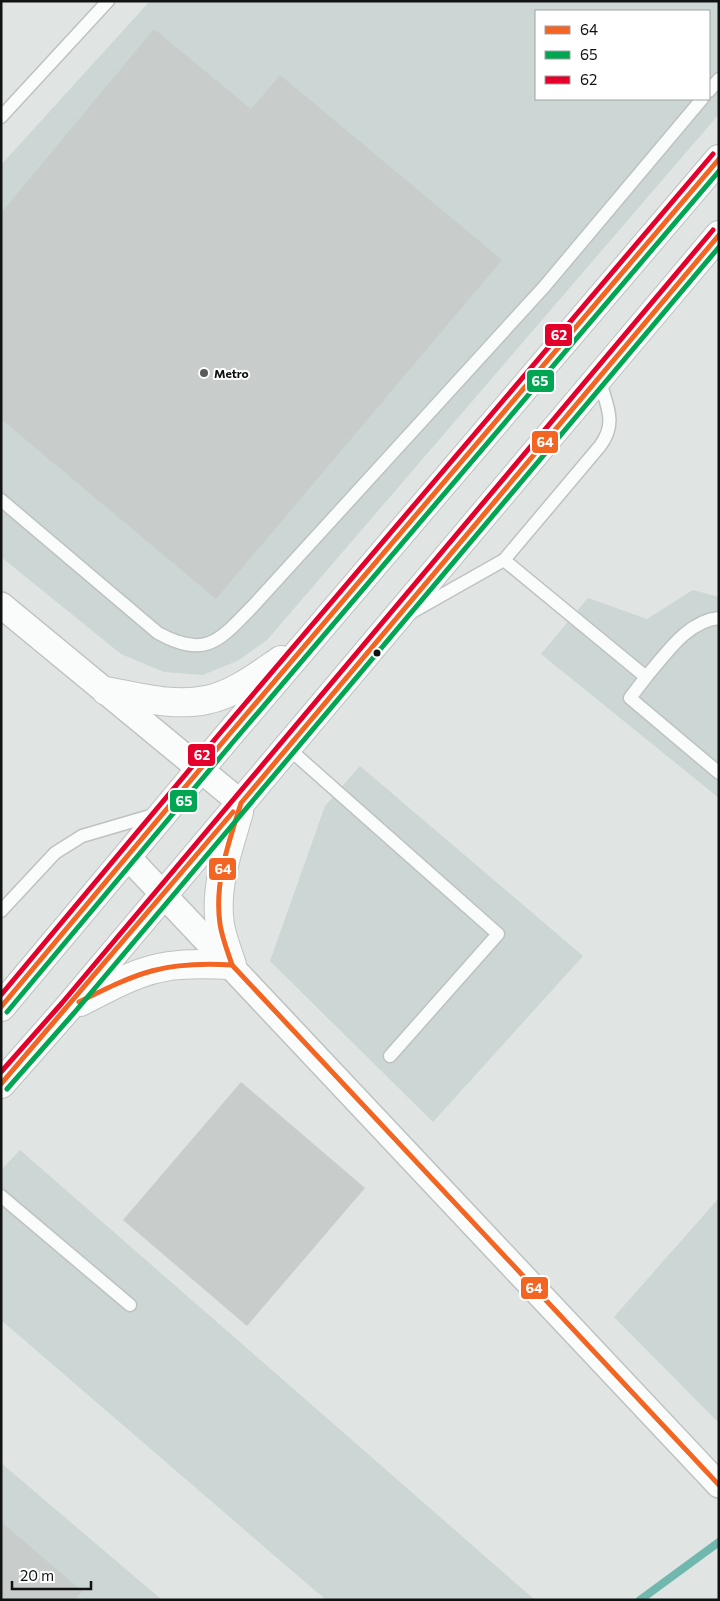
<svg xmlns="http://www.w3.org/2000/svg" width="720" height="1601" font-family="Commissioner,sans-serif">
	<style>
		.built { fill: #ccd6d4; fill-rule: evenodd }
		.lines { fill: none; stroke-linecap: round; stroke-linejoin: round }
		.stream { stroke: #70b7ad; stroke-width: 8 }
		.building { fill: #c8cccb }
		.service-casing { stroke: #bec2c1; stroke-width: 15 }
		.minor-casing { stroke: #bec2c1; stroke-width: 28 }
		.secondary-casing { stroke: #bec2c1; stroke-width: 30 }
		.service { stroke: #fafbfb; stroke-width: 12 }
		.minor { stroke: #fafbfb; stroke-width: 25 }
		.secondary { stroke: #fafbfb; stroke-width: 28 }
		.bus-1-casing { stroke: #fff; stroke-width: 9 }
		.bus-2-casing { stroke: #fff; stroke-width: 9 }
		.bus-3-casing { stroke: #fff; stroke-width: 9 }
		.bus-1 { stroke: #f26522; stroke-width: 5 }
		.bus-2 { stroke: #00a651; stroke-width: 5 }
		.bus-3 { stroke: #e4002b; stroke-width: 5 }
		.poi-dot { fill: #595c5c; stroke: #fff; stroke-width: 2 }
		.bus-dot { fill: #111313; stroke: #fff; stroke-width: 2 }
		.labels { text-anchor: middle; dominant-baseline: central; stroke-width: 4; stroke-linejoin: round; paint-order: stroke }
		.poi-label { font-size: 12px; font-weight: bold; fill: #111313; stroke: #fff; text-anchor: start }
		.line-badge { stroke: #fff; stroke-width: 2 }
		.badge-label { font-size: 14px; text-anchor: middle; font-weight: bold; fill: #fff }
	</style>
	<rect width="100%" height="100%" fill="#e0e4e3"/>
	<g class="built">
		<path d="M150,1H719V114L267,640L239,660L203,675L164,672L121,654L1,557V165ZM536,11H709V99H536Z"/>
		<polygon points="693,590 719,597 719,798 541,654 588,598 647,619"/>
		<polygon points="360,766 583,956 433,1122 270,961 325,806"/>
		<polygon points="20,1150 535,1600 326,1600 1,1320 1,1170"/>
		<polygon points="719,1198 719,1423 614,1317"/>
		<polygon points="1,1463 162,1600 1,1600"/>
	</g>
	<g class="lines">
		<polyline class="stream" points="640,1600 719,1542"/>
	</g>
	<g class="building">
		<polygon points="154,29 251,109 280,75 502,260 216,599 1,419 1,213"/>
		<polygon points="241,1082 365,1188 247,1326 123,1220"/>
		<polygon points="1,1522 82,1591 75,1600 1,1600"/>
	</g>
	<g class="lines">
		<g class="service-casing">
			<g id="service">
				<polyline points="709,91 719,79"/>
				<polyline points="1,117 108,1"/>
				<path d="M1,500L158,633C206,659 219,641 253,606L544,287L702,99"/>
				<polyline points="504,560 646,677 630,698 719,773"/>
				<path d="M412,612L504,560L600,446C618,422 606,405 599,378"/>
				<path d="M646,677C666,654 687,621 719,618"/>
				<polyline points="288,748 498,934 390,1056"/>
				<polyline points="1,911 55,853 82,836 157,814"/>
				<polyline points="1,1196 130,1305"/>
			</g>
		</g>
		<g class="minor-casing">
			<g id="minor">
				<polyline points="1,605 241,803"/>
				<polyline points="127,856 719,1485"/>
			</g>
		</g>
		<g class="secondary-casing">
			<g id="secondary">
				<path d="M106,691C139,697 174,707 206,700C233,695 259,675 281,660"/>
				<path d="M80,1002C108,988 138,970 170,966C190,963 211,964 232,965C228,952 222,938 220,925C214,887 229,847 239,812"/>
				<polyline points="1,1007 227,737 719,159"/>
				<polyline points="1,1084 68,1008 719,235"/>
			</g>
		</g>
		<use href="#service" class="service"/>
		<use href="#minor" class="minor"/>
		<use href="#secondary" class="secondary"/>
		<g class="bus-1-casing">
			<g id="bus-1">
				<path d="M719,235L241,803C229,842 214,882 220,924C222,938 228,952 232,965L719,1485"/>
				<path d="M79,1002C139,972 164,961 232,965"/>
				<polyline points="1,1007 227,737 719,159"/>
				<polyline points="1,1084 233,812"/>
			</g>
		</g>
		<g class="bus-2-casing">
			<g id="bus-2">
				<polyline points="7,1012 233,742 719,171"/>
				<polyline points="7,1089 74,1013 719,247"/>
			</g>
		</g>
		<g class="bus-3-casing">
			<g id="bus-3">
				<polyline points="1,995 221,732 713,154"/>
				<polyline points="1,1072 62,1003 713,230"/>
			</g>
		</g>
		<use href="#bus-1" class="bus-1"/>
		<use href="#bus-2" class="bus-2"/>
		<use href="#bus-3" class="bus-3"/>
	</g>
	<circle class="poi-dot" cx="204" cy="373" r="5"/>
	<circle class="bus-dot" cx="377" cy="653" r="4.5"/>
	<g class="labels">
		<g class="poi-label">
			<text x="214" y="373">Metro</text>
		</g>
	</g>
	<g class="line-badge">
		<rect x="544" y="323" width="29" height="24" rx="5" fill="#e4002b"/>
		<rect x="526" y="369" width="29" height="24" rx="5" fill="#00a651"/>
		<rect x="531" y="430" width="28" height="24" rx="5" fill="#f26522"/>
		<rect x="187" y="743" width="29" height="24" rx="5" fill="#e4002b"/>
		<rect x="169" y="789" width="29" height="24" rx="5" fill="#00a651"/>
		<rect x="208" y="857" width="29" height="24" rx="5" fill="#f26522"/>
		<rect x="520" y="1276" width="29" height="24" rx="5" fill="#f26522"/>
	</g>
	<g class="badge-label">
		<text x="559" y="340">62</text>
		<text x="540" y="386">65</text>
		<text x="545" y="447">64</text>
		<text x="202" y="760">62</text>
		<text x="184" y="806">65</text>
		<text x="223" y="874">64</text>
		<text x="534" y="1293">64</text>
	</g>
	<rect width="720" height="1601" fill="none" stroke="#111313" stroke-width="5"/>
	<rect x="535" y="10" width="175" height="90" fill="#ffffff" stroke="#a0a1a1"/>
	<rect x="545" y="26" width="25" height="8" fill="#f26522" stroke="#a0a1a1"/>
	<text x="580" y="35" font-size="15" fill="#111313">64</text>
	<rect x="545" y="51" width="25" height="8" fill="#00a651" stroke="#a0a1a1"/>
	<text x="580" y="60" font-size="15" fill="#111313">65</text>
	<rect x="545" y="76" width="25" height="8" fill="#e4002b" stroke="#a0a1a1"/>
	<text x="580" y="85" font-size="15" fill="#111313">62</text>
	<path d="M12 1581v8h79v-8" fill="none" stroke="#111313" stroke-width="2.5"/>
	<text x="20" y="1581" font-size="15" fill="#111313" stroke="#ffffff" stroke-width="4" paint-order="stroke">20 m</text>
</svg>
